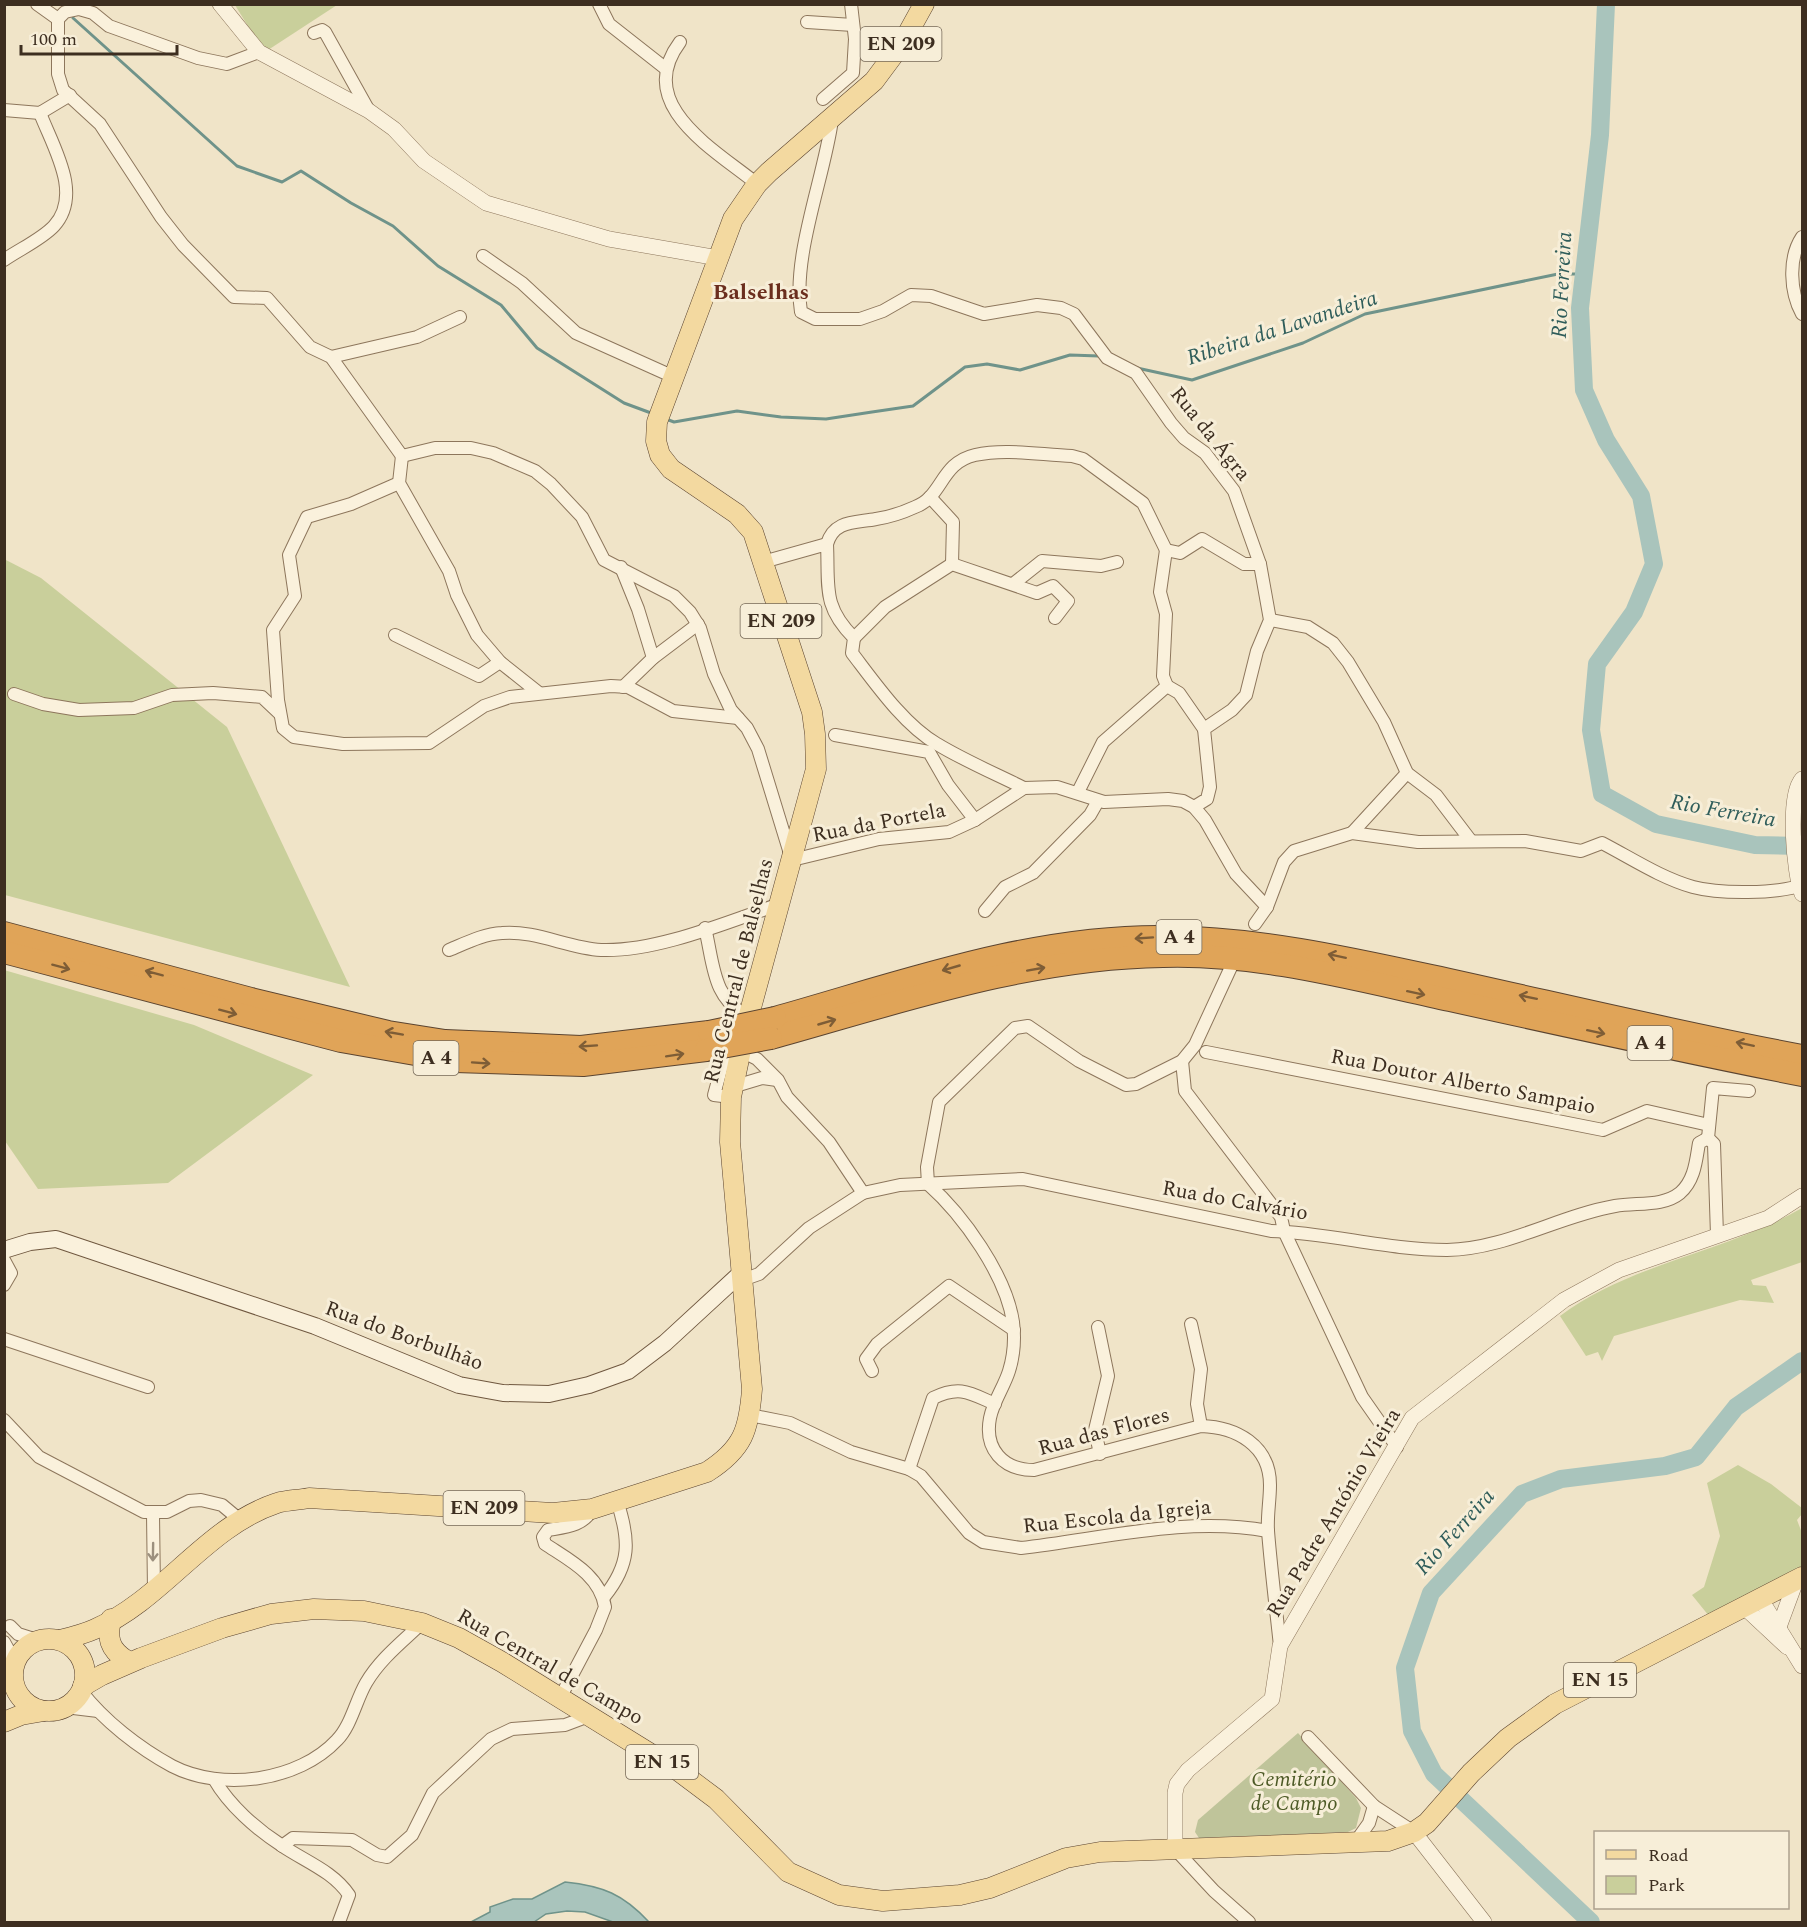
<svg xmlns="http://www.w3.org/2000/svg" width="1807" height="1927" font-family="Spectral,serif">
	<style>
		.green { fill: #c9cf9b }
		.cemetery { fill: #bfc49a }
		.water { fill: #a9c4bc; stroke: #6f938a; stroke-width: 1.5 }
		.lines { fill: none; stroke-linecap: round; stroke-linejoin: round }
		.stream { stroke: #6f938a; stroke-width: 3 }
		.river { stroke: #a9c4bc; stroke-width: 18 }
		.minor-casing { stroke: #8d765c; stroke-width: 14 }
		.tertiary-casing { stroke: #8d765c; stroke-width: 16 }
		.secondary-casing { stroke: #6f573f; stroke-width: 18 }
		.primary-casing { stroke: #5b4430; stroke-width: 21 }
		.motorway-casing { stroke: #5b4430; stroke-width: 24 }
		.minor { stroke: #faf1dc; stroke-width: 12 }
		.tertiary { stroke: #faf1dc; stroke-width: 15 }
		.secondary { stroke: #faf1dc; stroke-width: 16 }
		.primary { stroke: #f3d9a0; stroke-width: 20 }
		.motorway { stroke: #e0a458; stroke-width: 22 }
		.motorway-bridge-casing { stroke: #5b4430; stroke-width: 24; stroke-linecap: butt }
		.motorway-bridge { stroke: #e0a458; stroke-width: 22 }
		.oneway { stroke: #7e5d36 }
		.oneway2 { stroke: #9c907e }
		.labels { text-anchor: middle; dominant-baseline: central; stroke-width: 6; stroke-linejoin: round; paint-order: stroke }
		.shield { fill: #f7eed8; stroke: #756857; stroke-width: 1.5 }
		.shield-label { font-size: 20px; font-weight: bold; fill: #3d2e20 }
		.street-label { font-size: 21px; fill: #3d2e20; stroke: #f7eed8 }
		.park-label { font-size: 21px; font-style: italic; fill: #4d5a26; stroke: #f7eed8 }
		.water-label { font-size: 22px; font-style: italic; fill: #2f5d5a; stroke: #f7eed8 }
		.neighbourhood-label { font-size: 22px; font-weight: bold; fill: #6b2e1e; stroke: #f7eed8 }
	</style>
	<rect width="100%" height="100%" fill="#f0e4c8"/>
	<g class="green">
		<polygon points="235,5 336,4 337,5 268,50 259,44"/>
		<polygon points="4,559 41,578 227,727 350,987 5,895"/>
		<polygon points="4,970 194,1025 313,1075 168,1183 38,1189 5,1141"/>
		<path d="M1802,1208V1262L1751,1280L1753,1285L1766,1286L1774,1303L1740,1300L1614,1336L1602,1361L1598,1352L1586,1356L1560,1316C1631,1263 1726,1252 1802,1208Z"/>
		<polygon points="1738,1465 1771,1484 1802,1508 1802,1514 1797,1520 1802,1533 1802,1566 1709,1616 1692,1595 1704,1587 1720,1536 1707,1483"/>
	</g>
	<polygon class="cemetery" points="1298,1733 1356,1798 1361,1808 1356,1828 1348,1832 1199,1838 1195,1832 1198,1820"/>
	<path class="water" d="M565,1882C603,1886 623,1894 649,1922H613L585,1912L567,1911L546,1914L534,1922H471L490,1912V1907L513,1899H532Z"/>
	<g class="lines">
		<g class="stream">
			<polyline points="73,18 237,166 282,182 301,171 351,203 393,226 438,266 501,305 537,348 624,403 651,413"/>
			<polyline points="1137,368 1192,380 1303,343 1365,314 1558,274 1584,274"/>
			<polyline points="666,419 674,422 737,411 781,417 826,419 872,412 913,406 965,367 987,364 1020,370 1070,355 1099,356"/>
		</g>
		<g class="river">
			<polyline points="1606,4 1600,135 1580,308 1584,390 1606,440 1641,496 1654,564 1634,612 1597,664 1591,730 1602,794 1656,824 1755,845 1802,846"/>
			<polyline points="1591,1922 1434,1774 1412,1731 1405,1668 1431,1593 1522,1494 1561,1479 1665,1466 1696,1457 1736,1407 1802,1361"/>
		</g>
		<g class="minor-casing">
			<g id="minor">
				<polyline points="37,4 58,19"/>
				<polyline points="599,4 609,24 665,68"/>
				<polyline points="807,22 853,25"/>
				<polyline points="314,33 322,30 325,32 369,111"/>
				<path d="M680,42C633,105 714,149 757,184"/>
				<polyline points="259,52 227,64 198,58 109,26 93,13 79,9 65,12 58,19 58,74 63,90 100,124 161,217 183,245 234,297 267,298 310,347 331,357 402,456"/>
				<polyline points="823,99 853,73 855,39 851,4"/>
				<polyline points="4,110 40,113 70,95"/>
				<path d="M832,120C824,178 792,256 801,312L815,319H860L883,311L911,295L931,296L984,314L1037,305L1061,308L1074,314L1107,358L1136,373L1171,423L1184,438L1205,453L1234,491L1260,564L1270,620L1257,651L1246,695L1232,710L1204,729L1210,787L1207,799L1194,807"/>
				<path d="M1802,237C1788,258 1790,292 1802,314"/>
				<polyline points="483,256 522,283 576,333 674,377"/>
				<path d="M4,260C20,249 42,239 54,226C83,194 53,147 40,113"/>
				<polyline points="331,357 417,337 460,317"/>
				<polyline points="402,456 435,448 471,448 493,453 535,471 551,484 582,517 604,560 674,596 690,612 700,628 714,674 731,710 747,728 758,749 792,860 879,839 949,832 975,820 1024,788 1057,787 1104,802 1168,799 1183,801 1194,807 1205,820 1236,874 1267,907"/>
				<polyline points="402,456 399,483 449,571 457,595 477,635 500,662 539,693"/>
				<polyline points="399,483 351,504 307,517 289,555 295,596 273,630 278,700 283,728 294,737 343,744 429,743 484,706 510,697 611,686 628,687 673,711 738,718"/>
				<polyline points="930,497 953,522 952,564"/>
				<path d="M827,544C834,520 855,523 876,519C890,517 902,513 915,507C943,497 940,463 975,455C1006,448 1041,455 1072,456L1083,459L1143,503L1166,550"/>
				<polyline points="1166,550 1180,553 1202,539 1244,564 1260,564"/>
				<path d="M763,562L827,544C829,587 822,606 854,638L852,653C875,683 904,725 937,744C965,761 996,774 1024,788"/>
				<polyline points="621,567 638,609 653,658"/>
				<polyline points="1013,584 1042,561 1101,566 1117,562"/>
				<polyline points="1270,620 1308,627 1333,643 1348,662 1384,722 1407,773 1436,795 1471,841"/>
				<polyline points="395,635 479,676 500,662"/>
				<polyline points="854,638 885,607 952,564 1037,593 1053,586 1068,601 1055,618"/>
				<polyline points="1167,686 1179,693 1204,729"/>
				<polyline points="623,687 653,658 698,624"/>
				<polyline points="14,694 43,704 79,710 134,708 172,695 213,693 262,697 280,714"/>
				<polyline points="835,735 929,752 948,785 975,820"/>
				<polyline points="1078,792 1103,742 1167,686 1163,676 1166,614 1160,592 1166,550"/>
				<polyline points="1352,833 1407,773"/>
				<polyline points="985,911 1005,887 1033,873 1090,815 1098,801"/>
				<path d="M1255,924L1267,907L1284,862L1294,851L1352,833L1418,842L1525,841L1581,851L1602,843C1631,858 1661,878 1693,887C1719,894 1777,894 1802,885"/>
				<path d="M705,928C714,965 712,999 749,1017"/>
				<path d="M449,950C466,943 483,934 502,933C535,930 568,948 601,950C657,952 727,922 780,904"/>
				<polyline points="728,1044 714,1095 731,1097"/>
				<polyline points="1206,1052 1603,1130 1647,1111 1709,1125"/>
				<polyline points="739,1056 749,1055 757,1059 778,1080 787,1097 829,1142 863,1193"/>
				<polyline points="1182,1061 1185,1091 1281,1217 1284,1231 1362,1397 1397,1447"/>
				<polyline points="732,1087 762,1078 777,1080"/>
				<path d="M928,1184C963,1215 1006,1275 1013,1322C1015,1338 1014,1355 1009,1371C1004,1387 993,1402 990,1418C984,1449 1003,1470 1034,1470L1201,1426C1236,1427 1270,1445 1270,1485C1270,1501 1267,1515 1268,1531C1271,1569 1276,1608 1280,1646"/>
				<polyline points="928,1184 927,1167 939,1102 1015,1028 1028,1026 1079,1061 1126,1085 1136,1084 1182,1061 1195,1045 1231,967"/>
				<polyline points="1717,1235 1714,1144 1708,1138 1713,1088 1749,1091"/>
				<polyline points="4,1260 11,1273 4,1285"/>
				<path d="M742,1280L759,1274L809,1228L863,1193L900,1185L1023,1179L1271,1231C1330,1233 1388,1250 1447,1250C1506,1249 1558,1216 1615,1206C1636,1202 1663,1207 1680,1193C1695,1180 1696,1160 1699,1143L1708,1138"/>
				<polyline points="1191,1324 1201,1369 1197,1404 1201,1426"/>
				<polyline points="1098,1327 1108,1376 1095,1430 1100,1454"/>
				<polyline points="4,1339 148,1387"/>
				<polyline points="872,1371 866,1359 877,1344 949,1286 1014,1330"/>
				<path d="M750,1415L790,1423L851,1452L909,1469L921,1476L969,1533L983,1542L1021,1548C1102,1539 1186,1516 1268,1531"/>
				<polyline points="4,1420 39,1457 144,1512 167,1512 189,1501 201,1500 222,1505 240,1520"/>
				<path d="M909,1469L933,1398C960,1385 970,1393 995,1404"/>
				<polyline points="153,1514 154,1590"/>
				<path d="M604,1597C631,1564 630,1540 617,1501"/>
				<polyline points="10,1626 18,1634 37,1640"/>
				<polyline points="4,1642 15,1662"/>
				<path d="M81,1691C104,1721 139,1748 172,1766C222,1792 299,1781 337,1740C351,1726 356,1700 366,1683C380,1659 402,1642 422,1623"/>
				<path d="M560,1698L596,1630L605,1607C600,1575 569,1560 545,1544L543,1537L548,1530C565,1527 584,1526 592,1509"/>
				<polyline points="65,1707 98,1711"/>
				<polyline points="1308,1737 1374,1806 1414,1832"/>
				<path d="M214,1779C229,1805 256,1829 281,1845C304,1861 333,1871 349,1895L339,1922"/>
				<polyline points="1354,1844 1369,1823 1374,1806"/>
				<polyline points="282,1846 293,1838 352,1840 377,1855 387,1857 412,1835 433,1793 491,1739 512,1729 565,1725 589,1716"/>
				<polyline points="1175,1849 1214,1891 1249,1922"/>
			</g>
		</g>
		<g class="tertiary-casing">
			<g id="tertiary">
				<polyline points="220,4 259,52 369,111 394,129 424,161 486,203 609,239 718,258"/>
				<path d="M1802,779C1787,796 1794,873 1802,894"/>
				<polyline points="1760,1598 1802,1666"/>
				<polyline points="1743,1606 1787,1647"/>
				<polyline points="1779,1627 1796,1581"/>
				<polyline points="1414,1832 1484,1922"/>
				<polyline points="1175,1849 1175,1793 1177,1784 1188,1770 1272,1699 1280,1646 1412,1418 1564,1300 1619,1270 1768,1218 1802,1196"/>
			</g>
		</g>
		<g class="secondary-casing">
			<polyline id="secondary" points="4,1250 30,1242 56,1239 315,1326 459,1385 503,1393 549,1394 589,1385 628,1371 665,1343 741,1273"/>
		</g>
		<g class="primary-casing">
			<g id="primary">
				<path d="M111,1619C107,1638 109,1649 126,1660"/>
				<circle cx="49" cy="1675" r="36"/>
				<path d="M60,1640C72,1637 84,1634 95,1629C164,1599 205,1527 277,1503C287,1500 299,1500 309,1498L553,1513L592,1509L707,1472C743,1449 749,1430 752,1389L730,1142L731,1097L746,1026L816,769L815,734L812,712L753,532L737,514L671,469L660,455L656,441L657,422L733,219L757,184L769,172L874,81L903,42L924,4"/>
				<polyline points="83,1686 102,1675 141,1658 222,1628 271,1614 314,1609 364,1611 422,1623 459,1638 502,1662 680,1772 716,1799 788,1872 839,1895 883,1901 960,1895 990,1888 1066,1858 1100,1852 1388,1841 1414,1832 1427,1823 1471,1773 1508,1738 1555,1704 1802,1577"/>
				<polyline points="4,1722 21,1715 44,1711"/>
			</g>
		</g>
		<g class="motorway-casing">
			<g id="motorway">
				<polyline points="4,933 251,999 388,1032 445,1041 581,1047 709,1032"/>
				<polyline points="4,952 341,1041 455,1061 583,1065 706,1050"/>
				<path d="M775,1018C903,982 1032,935 1166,937C1256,938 1344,957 1431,976C1555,1003 1678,1033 1802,1056"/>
				<path d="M771,1038C900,1002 1028,958 1163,956C1260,953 1357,980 1450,1000C1567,1026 1685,1052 1802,1075"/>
			</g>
		</g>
		<use href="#minor" class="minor"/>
		<use href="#tertiary" class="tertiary"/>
		<use href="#secondary" class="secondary"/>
		<use href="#primary" class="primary"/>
		<use href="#motorway" class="motorway"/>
		<g class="motorway-bridge-casing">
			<g id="motorway-bridge">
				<polyline points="709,1032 775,1018"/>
				<polyline points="706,1050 771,1038"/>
			</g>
		</g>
		<use href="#motorway-bridge" class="motorway-bridge"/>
	</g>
	<defs><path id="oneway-shaft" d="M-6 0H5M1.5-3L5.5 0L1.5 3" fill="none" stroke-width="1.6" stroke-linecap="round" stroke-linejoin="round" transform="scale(1.5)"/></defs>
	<g class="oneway">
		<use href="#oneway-shaft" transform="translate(1144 938) rotate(176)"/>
		<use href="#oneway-shaft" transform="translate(1337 956) rotate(-168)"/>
		<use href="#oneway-shaft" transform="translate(61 967) rotate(15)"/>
		<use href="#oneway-shaft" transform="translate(951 968) rotate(164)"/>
		<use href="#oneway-shaft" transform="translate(1036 969) rotate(-10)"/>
		<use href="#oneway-shaft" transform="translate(154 973) rotate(-165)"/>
		<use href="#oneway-shaft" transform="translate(1416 993) rotate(12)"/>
		<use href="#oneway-shaft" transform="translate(1528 997) rotate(-168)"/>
		<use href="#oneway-shaft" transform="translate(228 1012) rotate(15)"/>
		<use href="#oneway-shaft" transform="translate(827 1022) rotate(-16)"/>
		<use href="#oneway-shaft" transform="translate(1596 1032) rotate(12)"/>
		<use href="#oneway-shaft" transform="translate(394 1033) rotate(-170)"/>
		<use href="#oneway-shaft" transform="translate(1745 1044) rotate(-168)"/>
		<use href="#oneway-shaft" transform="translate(588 1046) rotate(176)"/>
		<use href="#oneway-shaft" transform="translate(675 1055) rotate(-9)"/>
		<use href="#oneway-shaft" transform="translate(481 1063) rotate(4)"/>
	</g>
	<use class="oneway2" href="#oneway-shaft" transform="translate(153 1552) rotate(91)"/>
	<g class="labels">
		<g class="shield">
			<rect x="860.5" y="27" width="81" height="34" rx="4.5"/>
			<rect x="740.5" y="604" width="81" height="34" rx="4.5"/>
			<rect x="1156.5" y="920" width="45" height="34" rx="4.5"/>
			<rect x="1627.5" y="1026" width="45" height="34" rx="4.5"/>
			<rect x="413.5" y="1041" width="45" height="34" rx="4.5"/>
			<rect x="443.5" y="1491" width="81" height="34" rx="4.5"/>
			<rect x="1564" y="1663" width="72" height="34" rx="4.5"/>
			<rect x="626" y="1745" width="72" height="34" rx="4.5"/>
		</g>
		<g class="shield-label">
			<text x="901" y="44">EN 209</text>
			<text x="781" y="621">EN 209</text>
			<text x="1179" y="937">A 4</text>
			<text x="1650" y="1043">A 4</text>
			<text x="436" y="1058">A 4</text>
			<text x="484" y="1508">EN 209</text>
			<text x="1600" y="1680">EN 15</text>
			<text x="662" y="1762">EN 15</text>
		</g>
		<g class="street-label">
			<text transform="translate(1210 434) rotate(51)">Rua da Ágra</text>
			<text transform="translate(879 823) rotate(-11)">Rua da Portela</text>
			<text transform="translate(739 971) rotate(-76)">Rua Central de Balselhas</text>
			<text transform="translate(1463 1082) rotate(11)">Rua Doutor Alberto Sampaio</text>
			<text transform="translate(1235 1201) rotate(10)">Rua do Calvário</text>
			<text transform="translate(404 1336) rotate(20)">Rua do Borbulhão</text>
			<text transform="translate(1104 1432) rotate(-15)">Rua das Flores</text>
			<text transform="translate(1334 1513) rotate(-59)">Rua Padre António Vieira</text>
			<text transform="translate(1117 1517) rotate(-6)">Rua Escola da Igreja</text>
			<text transform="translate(550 1667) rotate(30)">Rua Central de Campo</text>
		</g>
		<g class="park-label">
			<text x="1294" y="1780">Cemitério<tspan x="1294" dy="24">de Campo</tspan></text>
		</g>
		<g class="water-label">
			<text transform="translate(1562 285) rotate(-87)">Rio Ferreira</text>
			<text transform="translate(1282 328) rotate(-18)">Ribeira da Lavandeira</text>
			<text transform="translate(1723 811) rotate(10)">Rio Ferreira</text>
			<text transform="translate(1455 1532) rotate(-48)">Rio Ferreira</text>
		</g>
		<g class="neighbourhood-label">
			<text x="761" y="292">Balselhas</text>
		</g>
	</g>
	<rect width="1807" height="1927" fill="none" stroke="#3d2e20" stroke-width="12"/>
	<rect x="1594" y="1831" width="195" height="78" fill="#f7eed8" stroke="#ada18e" stroke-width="1.5"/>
	<rect x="1606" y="1850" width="30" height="9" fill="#f3d9a0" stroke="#ada18e" stroke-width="1.5"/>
	<text x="1648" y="1861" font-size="18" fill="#3d2e20">Road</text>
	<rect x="1606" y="1876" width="30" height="18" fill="#c9cf9b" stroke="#ada18e" stroke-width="1.5"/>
	<text x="1648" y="1891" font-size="18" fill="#3d2e20">Park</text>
	<path d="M21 45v9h156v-9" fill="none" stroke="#3d2e20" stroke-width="3"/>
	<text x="30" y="45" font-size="18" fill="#3d2e20" stroke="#f7eed8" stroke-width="4.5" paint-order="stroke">100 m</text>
</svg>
